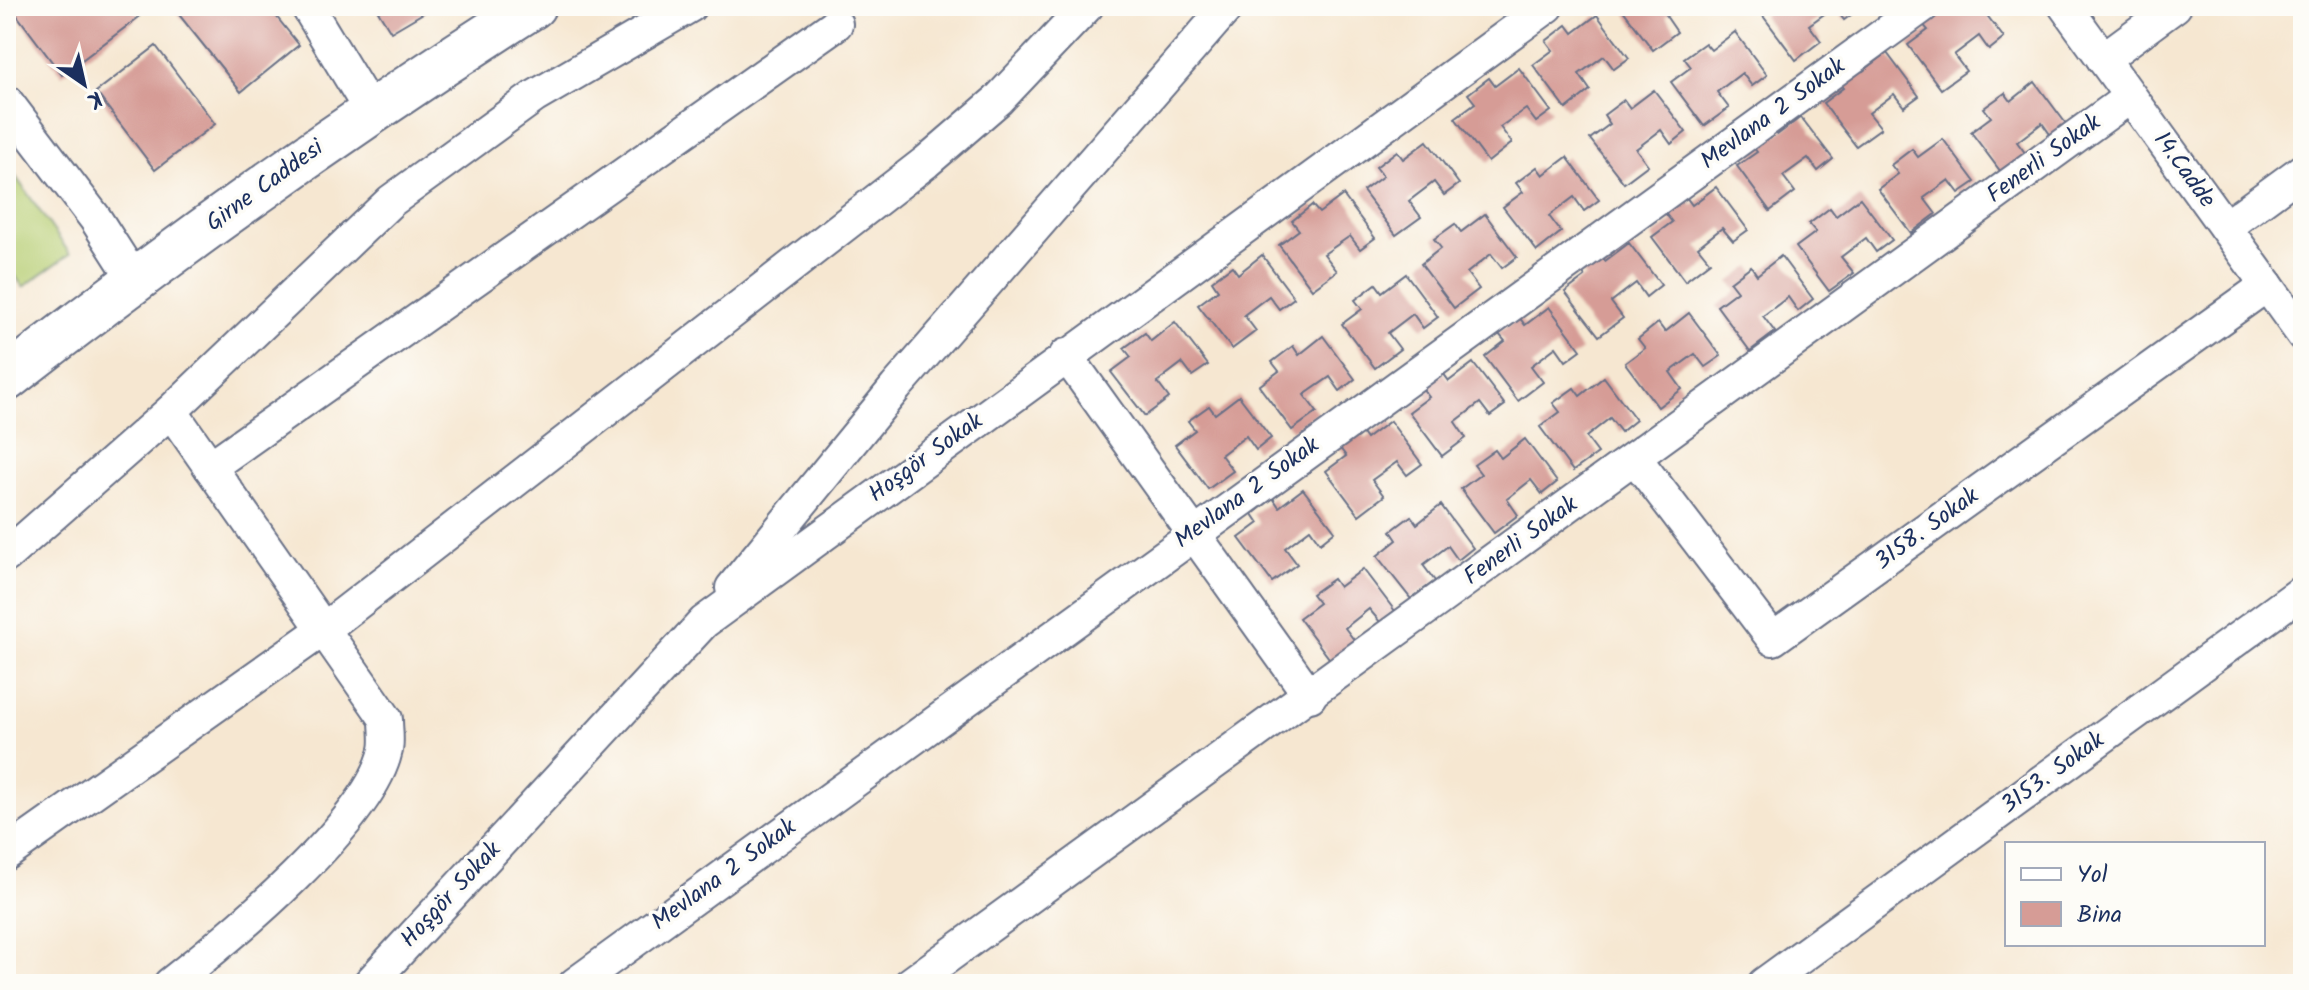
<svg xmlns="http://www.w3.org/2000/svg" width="2309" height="990" font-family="Kalam,sans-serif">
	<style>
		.green { fill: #b6cd72; stroke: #687e68; stroke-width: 2 }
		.building { fill: #d69c96 }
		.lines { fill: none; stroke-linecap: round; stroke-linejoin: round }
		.street-casing { stroke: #686f86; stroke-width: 36 }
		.secondary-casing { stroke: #686f86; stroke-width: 48 }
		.street { stroke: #fff; stroke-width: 32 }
		.secondary { stroke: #fff; stroke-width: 44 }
		.labels { text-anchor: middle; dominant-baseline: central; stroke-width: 7; stroke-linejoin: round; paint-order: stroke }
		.street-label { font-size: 24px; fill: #1b2f5e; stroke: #fdfcf7 }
	</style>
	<rect width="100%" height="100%" fill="#fdfcf7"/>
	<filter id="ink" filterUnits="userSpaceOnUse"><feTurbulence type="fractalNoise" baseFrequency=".0125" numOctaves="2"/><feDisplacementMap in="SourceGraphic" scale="16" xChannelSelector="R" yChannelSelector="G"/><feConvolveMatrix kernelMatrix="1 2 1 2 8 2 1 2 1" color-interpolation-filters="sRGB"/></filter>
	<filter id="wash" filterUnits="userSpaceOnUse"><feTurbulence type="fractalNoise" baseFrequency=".006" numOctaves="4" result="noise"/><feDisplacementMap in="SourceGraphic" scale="32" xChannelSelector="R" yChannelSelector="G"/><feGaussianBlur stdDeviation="1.8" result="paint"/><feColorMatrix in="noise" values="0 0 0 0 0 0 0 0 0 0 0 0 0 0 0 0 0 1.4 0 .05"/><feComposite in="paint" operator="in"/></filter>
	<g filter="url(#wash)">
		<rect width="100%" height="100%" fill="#f6e7d1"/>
		<polygon class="green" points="9,167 70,254 23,287 6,262"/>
		<g id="blocks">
			<g class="building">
				<polygon points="10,6 131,6 139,17 62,75"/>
				<polygon points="172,6 268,6 299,45 241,92"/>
				<polygon points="375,6 435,6 391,32"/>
				<polygon points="1620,6 1679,6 1666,16 1677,32 1653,50"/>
				<polygon points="1776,6 1857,6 1859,9 1844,20 1834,7 1809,25 1821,41 1796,60 1763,16"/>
				<polygon points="1941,6 1948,14 1959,6 1980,6 2004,38 1989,50 1979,36 1954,55 1966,71 1941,89 1908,45 1928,30 1921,22"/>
				<polygon points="1597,15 1629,58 1614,69 1604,56 1579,74 1590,90 1566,109 1533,65 1553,50 1546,41 1567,25 1573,33"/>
				<polygon points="1735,32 1767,75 1752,86 1742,73 1717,92 1729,108 1704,126 1671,82 1691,67 1684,58 1705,43 1711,50"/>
				<polygon points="156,46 215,124 155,170 96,92"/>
				<polygon points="1887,53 1919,96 1904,107 1894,94 1869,113 1881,128 1856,146 1823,103 1843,88 1836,79 1857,63 1863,71"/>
				<polygon points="1519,68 1551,111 1536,122 1526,109 1500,127 1512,143 1488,162 1455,118 1475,103 1468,94 1489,78 1495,86"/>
				<polygon points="2035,82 2067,125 2052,137 2042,123 2017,142 2029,158 2004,176 1971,132 1991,117 1984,108 2005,93 2011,101"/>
				<polygon points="1654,90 1686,132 1671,144 1661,130 1636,149 1648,165 1624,183 1590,139 1610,124 1604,115 1624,100 1630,108"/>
				<polygon points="1801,117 1833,159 1818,171 1808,158 1783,176 1795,192 1770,211 1737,166 1757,152 1750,143 1771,127 1777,135"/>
				<polygon points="1943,139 1975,182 1959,193 1949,180 1924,198 1936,214 1911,233 1878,189 1898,174 1891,165 1912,149 1918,157"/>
				<polygon points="1427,141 1459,184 1444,195 1434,182 1409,201 1421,217 1396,235 1363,191 1383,176 1376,167 1397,151 1403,159"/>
				<polygon points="1567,157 1599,200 1584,211 1574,197 1549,216 1561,232 1537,251 1503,207 1523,192 1516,183 1537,167 1543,175"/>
				<polygon points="1716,187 1748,230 1733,241 1722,228 1698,247 1710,262 1685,281 1652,237 1672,222 1665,213 1686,197 1692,205"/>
				<polygon points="1343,195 1375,238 1360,249 1350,236 1324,254 1337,271 1312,289 1279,245 1299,230 1292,221 1312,205 1319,213"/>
				<polygon points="1860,198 1892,240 1876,252 1866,238 1841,257 1854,273 1829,291 1796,247 1816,232 1809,224 1830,208 1836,216"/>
				<polygon points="1485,214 1517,257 1502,268 1491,254 1467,273 1479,289 1454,308 1421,264 1441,248 1434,239 1455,224 1461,232"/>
				<polygon points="1629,243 1661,285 1646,297 1636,283 1611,302 1623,318 1599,336 1565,292 1585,277 1579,268 1599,253 1605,261"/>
				<polygon points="1262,255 1294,298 1279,309 1269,296 1244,315 1256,331 1232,349 1198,305 1218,290 1212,281 1232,266 1238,274"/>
				<polygon points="1781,256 1813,299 1798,311 1788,297 1763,316 1775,332 1750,351 1717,306 1737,291 1730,282 1751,266 1757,275"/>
				<polygon points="1406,274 1438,317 1423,328 1413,314 1388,333 1400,349 1375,368 1342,324 1362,309 1355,300 1376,284 1382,292"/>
				<polygon points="1549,307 1581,350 1566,361 1556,347 1531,366 1543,382 1518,401 1485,357 1505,341 1498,333 1519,317 1525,325"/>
				<polygon points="1689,313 1721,356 1705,367 1695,354 1670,372 1682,389 1658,407 1625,363 1645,348 1638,339 1658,323 1665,332"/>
				<polygon points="1175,322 1208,365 1192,376 1182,363 1157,382 1169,398 1145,416 1111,372 1131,357 1124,348 1145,333 1151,341"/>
				<polygon points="1323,336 1355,379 1340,391 1330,377 1304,395 1317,412 1292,430 1259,386 1279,371 1272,362 1293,346 1299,355"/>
				<polygon points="1473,363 1505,405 1490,416 1480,403 1455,422 1466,438 1442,456 1409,412 1429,397 1422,388 1443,373 1449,381"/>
				<polygon points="1604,377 1636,420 1621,432 1610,418 1586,437 1598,453 1573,471 1540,427 1560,412 1553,403 1574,388 1580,396"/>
				<polygon points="1239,396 1271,438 1256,450 1246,436 1221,455 1233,471 1208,489 1175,445 1195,430 1188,421 1209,406 1215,414"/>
				<polygon points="1390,421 1422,464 1407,475 1397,462 1372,480 1384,496 1359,515 1326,471 1346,456 1339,447 1360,431 1366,439"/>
				<polygon points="1525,439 1557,482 1542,494 1531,480 1507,499 1518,515 1494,533 1461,489 1481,474 1474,465 1495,450 1501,458"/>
				<polygon points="1303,489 1335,531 1320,543 1310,529 1285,548 1297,564 1272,582 1239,538 1259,523 1253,514 1273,498 1279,507"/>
				<polygon points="1441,505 1473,548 1458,560 1448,546 1423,565 1435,581 1411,599 1377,556 1397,540 1391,531 1411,516 1417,524"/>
				<polygon points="1363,569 1395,611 1380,622 1369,609 1345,628 1357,644 1332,662 1299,618 1319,603 1312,594 1333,579 1339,587"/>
			</g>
		</g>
	</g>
	<g filter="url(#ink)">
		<use href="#blocks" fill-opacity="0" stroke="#686f86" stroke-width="2"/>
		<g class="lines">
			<g class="street-casing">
				<g id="street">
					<polyline points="307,6 370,110"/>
					<polyline points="2065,6 2303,335"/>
					<polyline points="2103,59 2175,6"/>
					<polyline points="6,101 95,218 134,279"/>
					<polyline points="2225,227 2303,170"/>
					<polyline points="1066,355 1310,696"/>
					<polyline points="1635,458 1773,639 2267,285"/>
					<polyline points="210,467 836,24"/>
					<polyline points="6,556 171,411 391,201 534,97 690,6"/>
					<polyline points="732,588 896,387 1228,6"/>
					<polyline points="6,854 324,629 926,162 998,100 1087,6"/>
					<path d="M170,984C229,938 370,823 386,750C388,741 386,729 386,719L171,411"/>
					<polyline points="369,984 704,622 1548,6"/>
					<polyline points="575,984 1923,6"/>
					<polyline points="910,984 2130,97"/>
					<polyline points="1764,984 2303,591"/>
				</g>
			</g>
			<g class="secondary-casing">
				<path id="secondary" d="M6,379C176,246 351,122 533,6"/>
			</g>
			<use href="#street" class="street"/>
			<use href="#secondary" class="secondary"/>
		</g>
	</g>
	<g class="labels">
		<g class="street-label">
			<text transform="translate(1773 114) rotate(-36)">Mevlana 2 Sokak</text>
			<text transform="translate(2044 159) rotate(-36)">Fenerli Sokak</text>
			<text transform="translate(2184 170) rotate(54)">14.Cadde</text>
			<text transform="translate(265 186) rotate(-36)">Girne Caddesi</text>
			<text transform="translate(926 458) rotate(-36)">Hoşgör Sokak</text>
			<text transform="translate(1247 493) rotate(-36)">Mevlana 2 Sokak</text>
			<text transform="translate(1927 529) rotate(-36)">3158. Sokak</text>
			<text transform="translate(1521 541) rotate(-36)">Fenerli Sokak</text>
			<text transform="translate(2053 773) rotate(-36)">3153. Sokak</text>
			<text transform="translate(724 875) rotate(-36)">Mevlana 2 Sokak</text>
			<text transform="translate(451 895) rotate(-47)">Hoşgör Sokak</text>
		</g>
	</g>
	<rect width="2309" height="990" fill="none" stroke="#fdfcf7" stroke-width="32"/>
	<rect x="2005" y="842" width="260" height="104" fill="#fdfcf7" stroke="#a3aaba" stroke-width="2"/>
	<rect x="2021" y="868" width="40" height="12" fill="#ffffff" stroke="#a3aaba" stroke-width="2"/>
	<text x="2077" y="882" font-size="24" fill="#1b2f5e">Yol</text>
	<rect x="2021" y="902" width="40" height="24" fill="#d69c96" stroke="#a3aaba" stroke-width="2"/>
	<text x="2077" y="922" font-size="24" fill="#1b2f5e">Bina</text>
	<g transform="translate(84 84) rotate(146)" stroke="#fdfcf7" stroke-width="6" paint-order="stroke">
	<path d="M0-6L14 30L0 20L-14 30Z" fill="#1b2f5e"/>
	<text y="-12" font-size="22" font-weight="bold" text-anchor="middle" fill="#1b2f5e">K</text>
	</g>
</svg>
